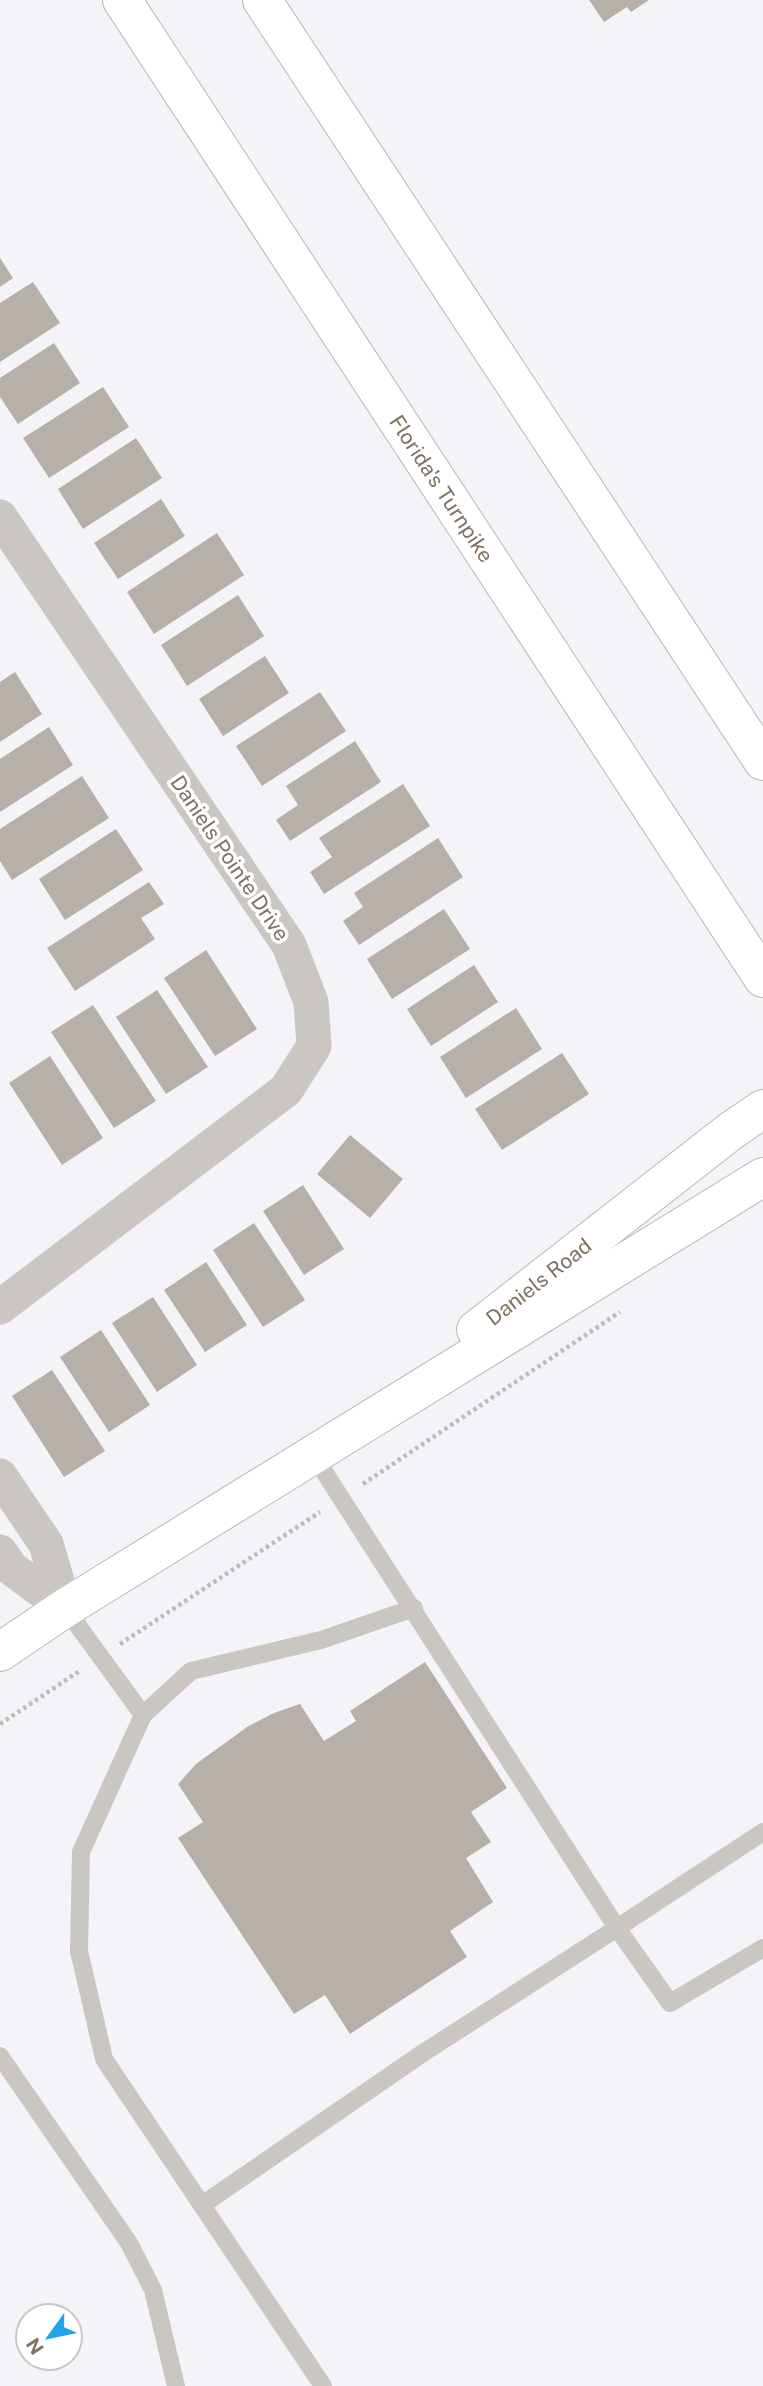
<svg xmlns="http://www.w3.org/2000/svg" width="763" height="2386" font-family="'Public Sans',sans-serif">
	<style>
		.building { fill: #b7b0a8 }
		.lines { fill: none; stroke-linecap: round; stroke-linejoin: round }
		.primary-casing { stroke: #bcb8b3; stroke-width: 40 }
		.highway-casing { stroke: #bab7b3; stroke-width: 40 }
		.path { stroke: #bfbdb9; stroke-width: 4.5; stroke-dasharray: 3.5 3.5; stroke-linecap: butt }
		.lane { stroke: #cac6c2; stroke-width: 18 }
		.street { stroke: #cac6c2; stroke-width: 35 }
		.primary { stroke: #fff; stroke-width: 38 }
		.highway { stroke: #fff; stroke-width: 38 }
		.labels { text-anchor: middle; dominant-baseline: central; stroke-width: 7; stroke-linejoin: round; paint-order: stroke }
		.street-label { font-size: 21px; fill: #807261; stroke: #fff }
	</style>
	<rect width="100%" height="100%" fill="#f4f3f7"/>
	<g class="building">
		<polygon points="589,0 649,0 631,12 627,7 604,22"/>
		<polygon points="0,258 13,278 0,287"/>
		<polygon points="33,282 60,323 0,362 0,303"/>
		<polygon points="54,343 80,383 18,424 0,397 0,378"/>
		<polygon points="103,387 129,427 49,478 23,438"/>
		<polygon points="136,438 162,478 83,529 58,489"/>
		<polygon points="161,499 185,536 118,579 94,543"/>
		<polygon points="217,533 244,575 154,634 127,592"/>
		<polygon points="238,595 264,636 187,686 161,645"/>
		<polygon points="265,656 289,693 223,736 199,699"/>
		<polygon points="15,672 42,714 0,742 0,682"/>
		<polygon points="320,692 346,731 262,786 236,746"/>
		<polygon points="49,727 73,765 0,812 0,759"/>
		<polygon points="355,741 381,782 290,841 276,820 298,805 286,786"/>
		<polygon points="82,776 109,818 12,880 0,861 0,829"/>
		<polygon points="403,784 430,826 324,894 310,872 332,857 319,838"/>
		<polygon points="116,829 143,870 65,920 39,879"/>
		<polygon points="438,838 463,877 359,945 343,921 363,907 354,893"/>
		<polygon points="149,882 164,904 141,918 155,939 75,991 47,948"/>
		<polygon points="444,909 470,949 392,999 367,959"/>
		<polygon points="206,950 257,1029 215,1056 164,978"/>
		<polygon points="474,965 498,1002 431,1046 407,1009"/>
		<polygon points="157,990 208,1067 166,1094 116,1017"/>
		<polygon points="93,1005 156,1101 114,1128 51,1032"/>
		<polygon points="516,1008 542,1049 466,1098 440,1057"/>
		<polygon points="562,1053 589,1094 502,1150 475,1109"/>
		<polygon points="50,1056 103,1138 62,1165 9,1083"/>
		<polygon points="350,1135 403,1179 370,1218 317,1174"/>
		<polygon points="303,1185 344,1249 304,1275 263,1211"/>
		<polygon points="254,1223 305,1300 263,1327 213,1250"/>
		<polygon points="206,1262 247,1325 205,1352 164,1290"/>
		<polygon points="153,1297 197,1365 157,1392 112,1323"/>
		<polygon points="101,1330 150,1405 109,1432 60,1357"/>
		<polygon points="52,1370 105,1451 64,1477 12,1396"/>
		<polygon points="425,1662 507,1788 471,1812 491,1842 466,1858 493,1902 450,1931 467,1957 350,2034 325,1995 294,2014 178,1838 203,1822 178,1784 196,1764 247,1727 274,1713 300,1704 324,1741 356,1721 350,1711"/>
	</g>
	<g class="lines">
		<g class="primary-casing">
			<g id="primary">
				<path id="s1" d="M476,1330L732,1130L763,1109"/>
				<polyline points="0,1652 65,1608 763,1177"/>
			</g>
		</g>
		<g class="highway-casing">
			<g id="highway">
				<path id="s2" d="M122,0L763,978"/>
				<polyline points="262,0 763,761"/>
			</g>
		</g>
		<g class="path">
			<polyline points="363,1484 620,1312"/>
			<polyline points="120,1644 320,1512"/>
			<polyline points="0,1724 81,1670"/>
		</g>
		<g class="lane">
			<polyline points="65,1608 143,1715 81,1852 79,1951 104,2059 323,2386"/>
			<polyline points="143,1715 191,1671 321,1640 414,1608"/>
			<polyline points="763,1832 617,1928 670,2003 763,1948"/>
			<polyline points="0,2056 129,2243 153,2290 176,2386"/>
			<polyline points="202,2205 423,2053 617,1928 314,1456"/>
		</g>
		<g class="street">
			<polyline points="0,517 289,945 311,1002 314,1046 286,1090 0,1307"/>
			<polyline points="0,1476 46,1544 65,1608"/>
			<polyline points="0,1552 11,1568 65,1608"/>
		</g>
		<use href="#primary" class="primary"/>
		<use href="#highway" class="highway"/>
	</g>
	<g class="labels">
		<g class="street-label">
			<text stroke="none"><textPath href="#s2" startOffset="584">Florida's Turnpike</textPath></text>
			<text transform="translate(230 858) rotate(56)">Daniels Pointe Drive</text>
			<text stroke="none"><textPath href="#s1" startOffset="79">Daniels Road</textPath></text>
		</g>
	</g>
	<g transform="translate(49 2337) rotate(237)"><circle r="33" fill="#ffffff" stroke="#ccc7c0" stroke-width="2"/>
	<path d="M0-5L12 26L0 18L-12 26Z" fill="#21a2e9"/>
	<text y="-10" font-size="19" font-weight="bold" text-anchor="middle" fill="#807261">N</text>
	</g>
</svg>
